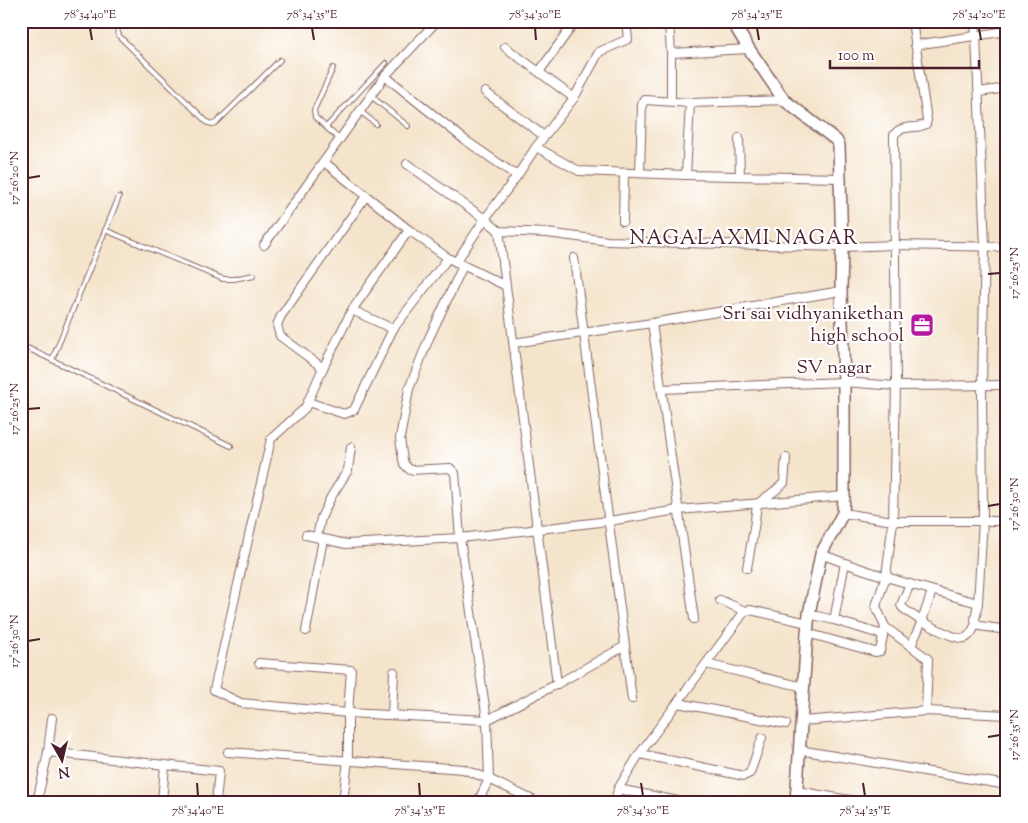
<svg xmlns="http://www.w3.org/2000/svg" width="1028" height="823" font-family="'Sorts Mill Goudy',serif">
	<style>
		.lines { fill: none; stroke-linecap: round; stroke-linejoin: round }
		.lane-casing { stroke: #866463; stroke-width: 6 }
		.street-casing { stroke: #866463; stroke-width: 10 }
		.secondary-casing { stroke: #866463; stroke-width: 14 }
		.lane { stroke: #fff; stroke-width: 4 }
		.street { stroke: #fff; stroke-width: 8 }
		.secondary { stroke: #fff; stroke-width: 11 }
		.ticks { fill: none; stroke: #4a1f2b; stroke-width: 2 }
		.labels { text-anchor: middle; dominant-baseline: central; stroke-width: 4.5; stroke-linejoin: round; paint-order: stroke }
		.poi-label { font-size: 19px; fill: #4a1f2b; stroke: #fff; text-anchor: end }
		.street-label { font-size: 19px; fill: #4a1f2b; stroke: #fff }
		.neighbourhood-label { font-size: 20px; letter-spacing: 1px; fill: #4a1f2b; stroke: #fff }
		.neatline { fill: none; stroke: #4a1f2b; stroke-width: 2 }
		.ticks-label { font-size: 12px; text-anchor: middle; fill: #4a1f2b }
	</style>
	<rect width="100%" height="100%" fill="#fff"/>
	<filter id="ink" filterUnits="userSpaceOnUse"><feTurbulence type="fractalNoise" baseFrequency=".02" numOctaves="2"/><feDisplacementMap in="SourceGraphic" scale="10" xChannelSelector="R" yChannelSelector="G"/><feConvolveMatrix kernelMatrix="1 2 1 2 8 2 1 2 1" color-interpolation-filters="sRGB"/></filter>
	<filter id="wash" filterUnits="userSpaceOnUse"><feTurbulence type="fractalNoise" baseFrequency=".0096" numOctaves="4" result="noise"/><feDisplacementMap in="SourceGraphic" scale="20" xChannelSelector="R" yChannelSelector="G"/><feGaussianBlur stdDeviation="1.12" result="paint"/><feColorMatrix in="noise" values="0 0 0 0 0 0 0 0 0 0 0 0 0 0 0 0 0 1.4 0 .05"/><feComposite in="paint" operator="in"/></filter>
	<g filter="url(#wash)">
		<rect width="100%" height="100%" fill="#f4e4cb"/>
	</g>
	<g filter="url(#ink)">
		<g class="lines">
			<g class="lane-casing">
				<g id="lane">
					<path d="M119,21C116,26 117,31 119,36L208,123L213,124L216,123L280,60"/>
					<polyline points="333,68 314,110 315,117 340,140"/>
					<polyline points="371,96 408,126"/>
					<polyline points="360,111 376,124"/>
					<polyline points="326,127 386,63"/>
					<path d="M21,199C29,213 27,218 21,232"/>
					<polyline points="105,230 223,279 234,279 254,275"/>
					<polyline points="21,345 231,446"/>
					<polyline points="52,360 119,197"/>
				</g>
			</g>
			<g class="street-casing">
				<g id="street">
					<polyline points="669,21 671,53 749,49"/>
					<path d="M912,21L927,120L926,124C916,130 901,124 894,135L896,386L893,521L886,576L876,606L885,627L928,659L926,711"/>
					<polyline points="975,21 976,36 985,246 982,385 983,520 978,603 975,619 976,623 980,626 1007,630"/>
					<polyline points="676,22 687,21"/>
					<polyline points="915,45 1007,31"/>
					<polyline points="505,47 574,98"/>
					<polyline points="671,53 671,101"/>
					<polyline points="539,72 572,26 576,21"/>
					<polyline points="385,76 465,140 517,176"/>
					<polyline points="485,92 544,136"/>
					<polyline points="979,92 1007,88"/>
					<polyline points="739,138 740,176"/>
					<polyline points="536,147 579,171 686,175 841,178"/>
					<polyline points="324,162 409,230 448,258 506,286"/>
					<polyline points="407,164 485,219 499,231 547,233 608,241 842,247 894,245 1007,247"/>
					<polyline points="640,173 642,104 645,100 690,103 784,100"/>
					<polyline points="686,175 690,103"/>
					<polyline points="623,221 624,173"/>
					<polyline points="409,230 352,310 323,368 305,408 271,439 214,690 241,703 348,713 487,720 557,684 625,646"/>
					<polyline points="499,231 557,684"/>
					<polyline points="264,245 385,76 437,21"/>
					<polyline points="574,258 632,699"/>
					<polyline points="456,262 485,219 517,176 536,147 574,98 599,52 628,39 626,21"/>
					<polyline points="463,266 429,338 409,389 400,438 402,454 404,464 410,470 450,468 455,473 460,538 487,720 489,779 478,802"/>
					<polyline points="652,323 694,619"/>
					<polyline points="393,329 448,258"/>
					<polyline points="513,343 652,323 841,291"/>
					<polyline points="323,368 280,336 277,325 281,316 366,196"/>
					<polyline points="661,389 844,382 896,386 1007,385"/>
					<polyline points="308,402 344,414 354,410 393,329 352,310"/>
					<polyline points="843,513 893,521 1007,521"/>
					<polyline points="306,535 346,544 460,538 609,521 678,510 844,496"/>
					<polyline points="317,537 321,518 331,497 348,470 351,447"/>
					<path d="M821,554C871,574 926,589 978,603"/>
					<polyline points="747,568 754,528 757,504 776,490 784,483 786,458"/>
					<path d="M910,584L901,605L902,607C910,615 954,641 965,638C971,636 974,628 976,623"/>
					<polyline points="720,600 745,611"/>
					<polyline points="809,614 834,620 883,635"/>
					<polyline points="834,620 845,563"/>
					<polyline points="306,631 323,539"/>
					<polyline points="807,633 875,652 880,651 885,627"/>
					<polyline points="911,646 922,621 932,591"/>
					<polyline points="259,663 351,670 348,713 348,760 343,802"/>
					<polyline points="706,664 804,687"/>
					<polyline points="678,703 786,724"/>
					<polyline points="392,715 394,672"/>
					<polyline points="802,721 926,711 1007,715"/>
					<polyline points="799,750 1007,785"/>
					<polyline points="48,752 219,771 216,802"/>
					<polyline points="228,752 463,769 489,779 537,802"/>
					<polyline points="640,754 744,776 750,773 762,738"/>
					<polyline points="618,789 638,756 745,611 750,610 808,623"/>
					<polyline points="797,791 861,802"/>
					<polyline points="37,802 48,752 52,718"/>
					<polyline points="162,802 165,765"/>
					<polyline points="615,802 618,789 683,802"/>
				</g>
			</g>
			<g class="secondary-casing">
				<polyline id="secondary" points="732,21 749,49 784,100 836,140 839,145 842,247 841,291 844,382 844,496 843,513 821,554 809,614 807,633 796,802"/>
			</g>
			<use href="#lane" class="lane"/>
			<use href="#street" class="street"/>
			<use href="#secondary" class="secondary"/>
		</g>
	</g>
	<path class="ticks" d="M90,28L92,40M312,28L314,40M535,28L536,40M757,28L759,40M979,28L981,40M28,178L40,176M988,274L1000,273M28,409L40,408M988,506L1000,504M28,641L40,639M988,737L1000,735M197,783L198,796M419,783L420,796M641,783L643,796M863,783L865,796"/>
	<defs>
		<g id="office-square" transform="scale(1.25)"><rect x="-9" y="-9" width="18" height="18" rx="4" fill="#b5179e" stroke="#fff"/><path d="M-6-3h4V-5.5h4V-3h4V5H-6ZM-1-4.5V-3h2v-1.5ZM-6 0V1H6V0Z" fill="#fff"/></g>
	</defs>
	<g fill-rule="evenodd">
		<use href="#office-square" x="922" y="325"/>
	</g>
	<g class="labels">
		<g class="poi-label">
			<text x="904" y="314">Sri sai vidhyanikethan<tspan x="904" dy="22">high school</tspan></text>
		</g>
		<g class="street-label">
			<text x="834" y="368">SV nagar</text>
		</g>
		<g class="neighbourhood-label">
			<text x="744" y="239">NAGALAXMI NAGAR</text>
		</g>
	</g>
	<rect width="1028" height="823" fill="none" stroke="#fff" stroke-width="55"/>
	<g transform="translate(62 760) rotate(172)" stroke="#ffffff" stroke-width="4" paint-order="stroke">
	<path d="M0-4L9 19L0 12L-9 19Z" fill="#4a1f2b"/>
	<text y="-8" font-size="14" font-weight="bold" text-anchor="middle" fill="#4a1f2b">N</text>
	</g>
	<path d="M830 60v8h149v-8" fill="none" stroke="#4a1f2b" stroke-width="2.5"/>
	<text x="838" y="60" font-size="15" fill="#4a1f2b" stroke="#ffffff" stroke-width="4" paint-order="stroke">100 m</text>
	<rect x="28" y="28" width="972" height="768" class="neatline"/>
	<g class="ticks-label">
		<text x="90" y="18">78°34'40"E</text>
		<text x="312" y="18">78°34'35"E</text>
		<text x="535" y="18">78°34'30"E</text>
		<text x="757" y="18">78°34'25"E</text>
		<text x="979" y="18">78°34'20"E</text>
		<text transform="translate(14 178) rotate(-90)" y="4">17°26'20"N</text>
		<text transform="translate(1014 273) rotate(-90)" y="4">17°26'25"N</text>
		<text transform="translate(14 409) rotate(-90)" y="4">17°26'25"N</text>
		<text transform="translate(1014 504) rotate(-90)" y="4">17°26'30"N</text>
		<text transform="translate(14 641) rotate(-90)" y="4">17°26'30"N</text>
		<text transform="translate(1014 735) rotate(-90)" y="4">17°26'35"N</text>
		<text x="198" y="814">78°34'40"E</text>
		<text x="420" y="814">78°34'35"E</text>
		<text x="643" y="814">78°34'30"E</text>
		<text x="865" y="814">78°34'25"E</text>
	</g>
</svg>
